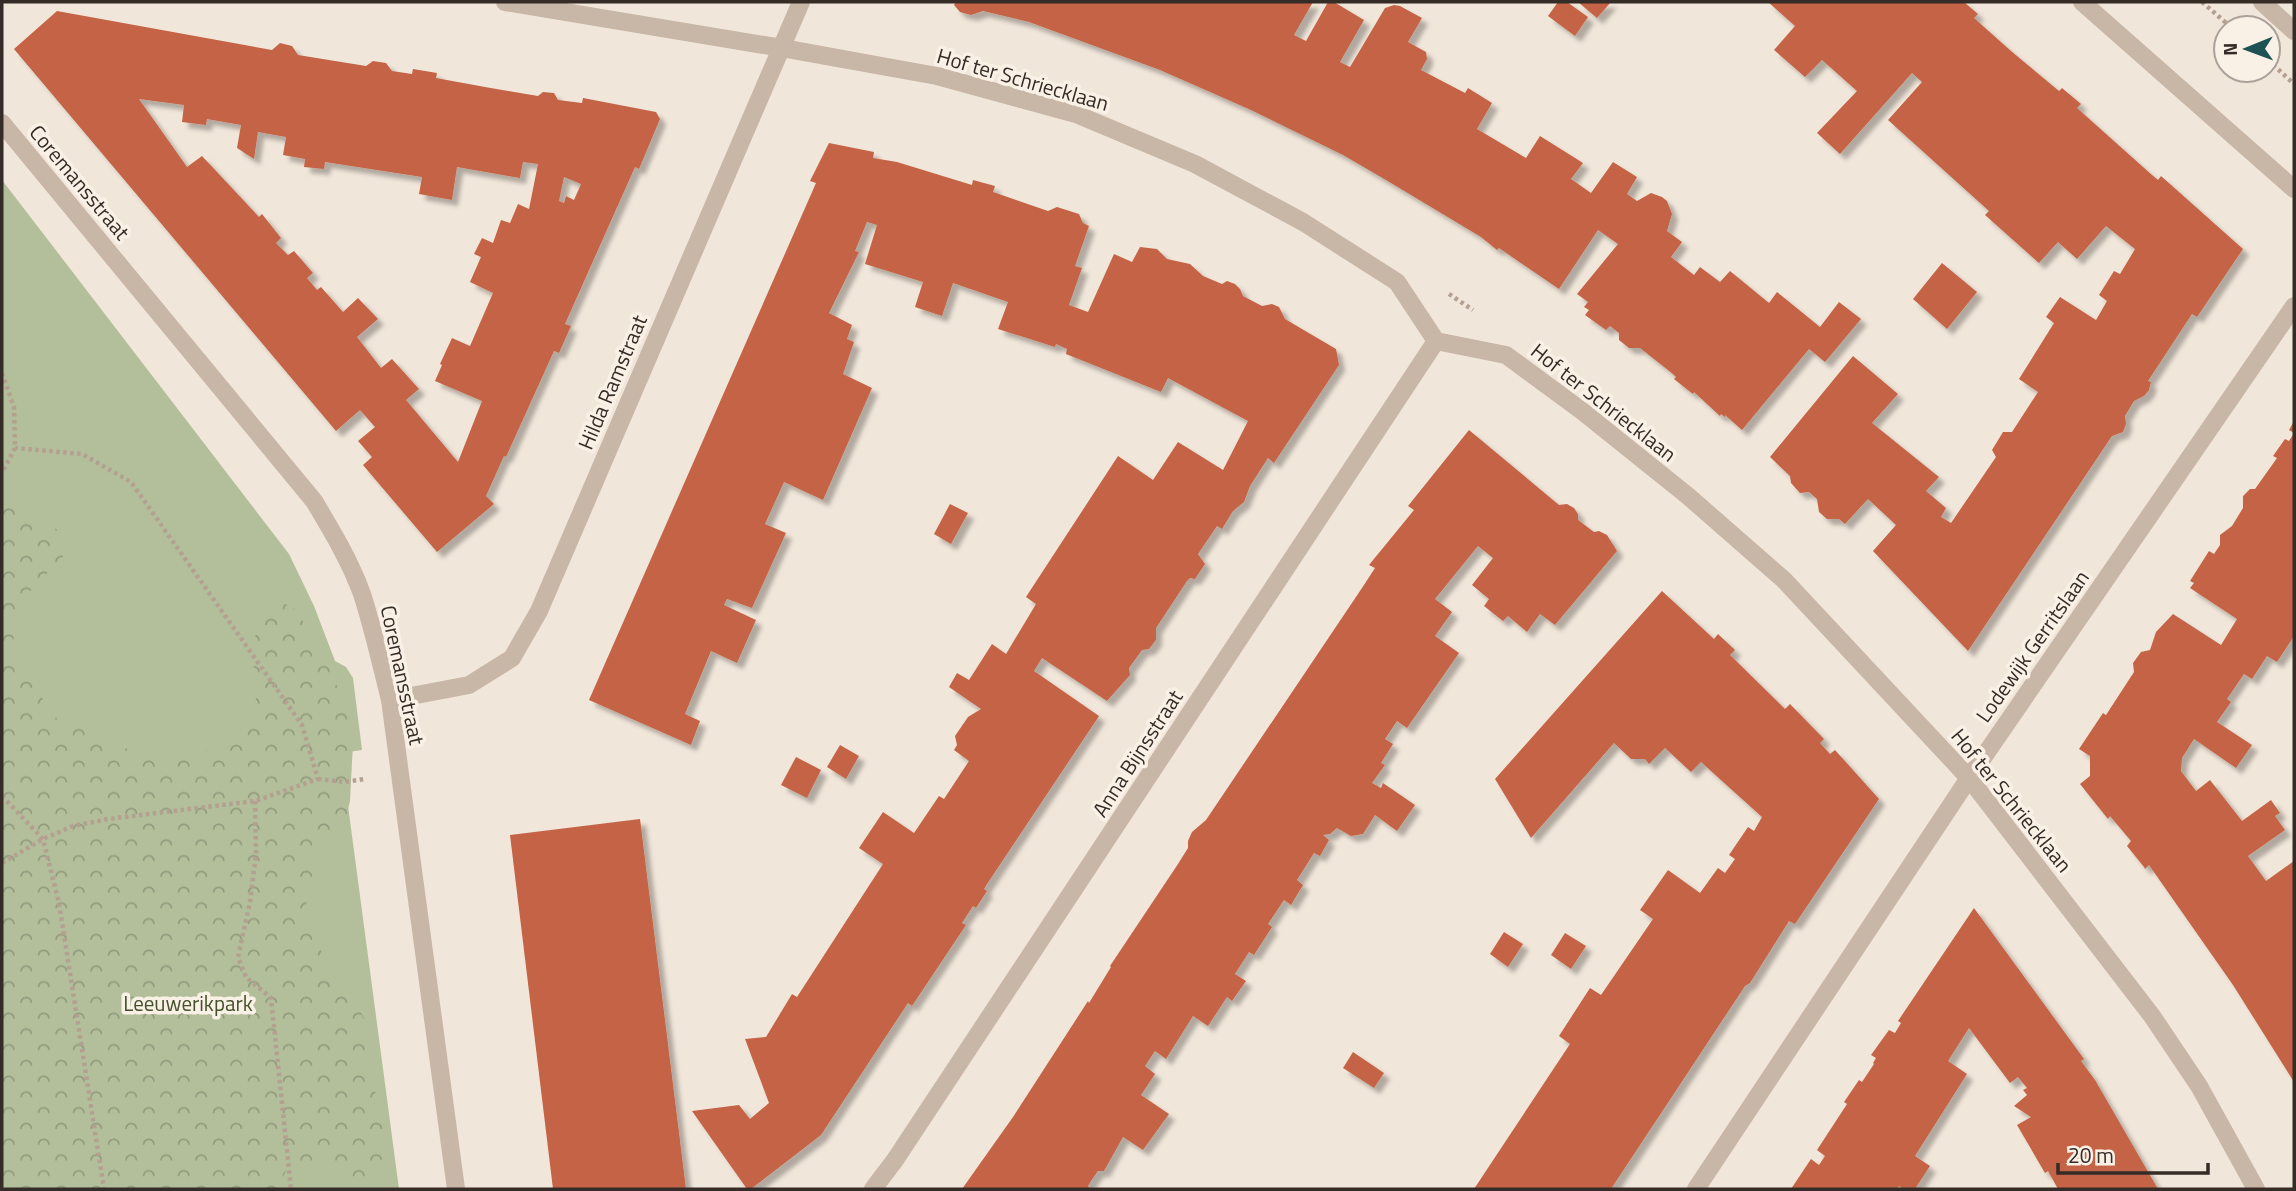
<svg xmlns="http://www.w3.org/2000/svg" width="2296" height="1191" font-family="'Titillium Web',sans-serif">
	<style>
		.green { fill: #b3bf9a }
		.forest { fill: url(#forest-crowns) }
		.building { fill: #c46445; fill-rule: evenodd; filter: url(#shadow) }
		.lines { fill: none; stroke-linecap: round; stroke-linejoin: round }
		.path { stroke: #b4a090; stroke-width: 4.5; stroke-dasharray: 3.5 3.5; stroke-linecap: butt }
		.street { stroke: #c8b6a6; stroke-width: 18 }
		.labels { text-anchor: middle; dominant-baseline: central; stroke-width: 7; stroke-linejoin: round; paint-order: stroke }
		.street-label { font-size: 21px; fill: #352b27; stroke: #f9f0e6 }
		.park-label { font-size: 21px; fill: #44522b; stroke: #f9f0e6 }
	</style>
	<defs>
		<pattern id="forest-crowns" width="20" height="18" patternUnits="userSpaceOnUse" patternTransform="scale(1.75)"><rect width="20" height="18" fill="#b3bf9a"/><path d="M2 6a3 3 0 1 1 6 0M12 15a3 3 0 1 1 6 0" fill="none" stroke="#929b7e"/></pattern>
		<filter id="shadow"><feDropShadow dx="6" dy="6" stdDeviation="2" flood-color="#0004"/></filter>
	</defs>
	<rect width="100%" height="100%" fill="#f1e6da"/>
	<polygon class="green" points="2,180 289,554 314,606 335,661 346,667 353,678 362,750 341,753 399,1189 2,1189"/>
	<polygon class="forest" points="2,501 66,534 69,550 18,604 13,643 30,680 56,718 81,728 104,742 145,754 172,759 222,747 256,702 252,642 275,598 296,610 327,661 346,709 353,743 350,801 345,822 315,862 306,905 324,959 350,992 366,1022 371,1075 384,1127 384,1157 363,1180 291,1159 278,1189 2,1189"/>
	<g class="building">
		<polygon points="956,2 1313,2 1294,35 1306,41 1328,2 1334,2 1364,20 1340,62 1350,67 1385,8 1394,5 1400,6 1422,18 1408,42 1426,52 1427,59 1421,70 1465,93 1468,88 1492,103 1477,129 1526,158 1540,136 1583,163 1571,179 1591,193 1613,162 1637,177 1627,194 1637,201 1651,193 1662,197 1667,201 1672,214 1667,231 1682,242 1671,257 1694,275 1700,267 1720,282 1730,271 1769,303 1777,292 1820,327 1839,302 1861,319 1825,362 1809,349 1742,430 1725,415 1725,417 1721,414 1720,416 1694,392 1693,394 1674,379 1676,377 1673,374 1640,348 1629,348 1619,340 1619,333 1610,326 1606,330 1585,315 1589,310 1584,307 1588,302 1577,294 1618,244 1598,230 1559,289 1499,248 1497,250 1481,237 1386,180 1343,155 1251,110 1160,70 1029,22 983,11 971,15 960,12 954,5"/>
		<polygon points="1558,2 1567,2 1588,17 1575,36 1548,16"/>
		<polygon points="1578,2 1611,2 1597,18"/>
		<polygon points="1768,2 1964,2 1978,14 1974,18 2011,51 2059,91 2062,88 2081,104 2077,108 2152,175 2158,180 2161,176 2243,249 2197,317 2192,314 2148,381 2151,382 2149,390 2144,396 2134,401 2125,416 2126,424 2123,432 2112,436 1968,651 1873,551 1896,525 1868,499 1845,524 1839,519 1827,519 1819,512 1817,499 1809,492 1800,493 1791,483 1790,476 1770,457 1853,356 1898,394 1872,423 1939,477 1926,491 1946,508 1941,517 1951,523 1996,457 1992,450 2003,432 2012,432 2038,392 2019,379 2054,323 2046,317 2060,297 2096,320 2107,301 2099,295 2114,271 2120,274 2135,249 2106,226 2077,259 2058,242 2039,263 1985,215 1989,211 1888,120 1922,82 1912,73 1840,154 1817,133 1857,91 1822,60 1805,77 1774,50 1795,26"/>
		<path d="M57,11L272,50L280,43L292,46L298,55L366,66L373,61L386,63L392,71L412,74L413,69L437,73L436,78L485,87L538,96L543,92L554,93L558,100L582,103L583,98L656,112L660,119L639,169L635,167L565,324L571,326L559,353L554,351L506,457L504,456L486,496L494,504L437,552L363,465L372,457L358,441L375,427L360,410L336,431L14,49ZM139,99L184,105L182,122L206,125L207,119L241,125L237,148L254,159L258,132L286,137L283,155L305,159L304,167L324,169L325,162L422,177L419,194L452,200L457,167L520,178L523,162L538,164L529,209L518,204L510,223L501,220L493,243L482,238L474,254L481,257L470,282L493,293L470,346L452,338L440,364L442,365L435,381L482,401L458,462L406,400L419,389L392,359L381,368L357,337L378,319L358,298L343,312L321,287L317,290L307,278L313,273L294,251L288,255L276,243L281,238L262,214L259,217L202,156L187,167ZM564,177L581,184L574,200L566,196L564,203L559,201Z"/>
		<polygon points="829,143 874,152 873,158 897,162 972,185 973,180 995,186 993,192 1048,211 1057,207 1079,214 1083,223 1089,226 1075,266 1082,268 1069,305 1088,312 1114,254 1132,262 1140,247 1157,249 1167,259 1190,264 1203,276 1222,284 1227,281 1235,284 1240,289 1243,296 1262,306 1272,304 1279,307 1285,319 1336,349 1339,365 1274,463 1268,458 1250,486 1244,502 1233,511 1222,529 1217,526 1198,554 1205,564 1195,579 1190,578 1187,581 1156,628 1156,640 1149,649 1142,650 1129,668 1130,675 1107,701 1042,658 1034,671 1099,716 987,884 984,889 987,891 976,908 973,906 962,923 966,925 912,1006 908,1003 821,1135 751,1189 747,1189 692,1111 739,1105 750,1119 769,1103 745,1039 766,1037 792,994 797,997 883,864 859,848 883,812 914,833 939,796 944,799 969,761 954,750 957,745 955,736 968,717 981,709 949,687 957,673 969,680 992,644 1006,654 1036,604 1026,597 1118,456 1153,480 1178,442 1223,470 1248,421 1168,378 1161,392 1066,354 1067,349 1056,344 1055,347 998,329 1008,302 953,283 942,316 915,307 923,282 865,264 877,225 867,222 855,251 859,252 829,313 852,325 847,339 854,342 843,374 872,388 823,500 784,482 765,524 786,533 752,608 727,599 724,605 756,620 737,663 711,651 685,714 700,721 691,745 589,700 816,183 810,181"/>
		<polygon points="1942,263 1977,292 1947,329 1913,299"/>
		<polygon points="2294,421 2294,636 2277,662 2267,656 2252,679 2244,674 2227,699 2231,702 2217,722 2252,745 2236,768 2194,739 2182,758 2181,771 2196,791 2210,780 2242,821 2271,800 2280,813 2275,816 2285,830 2248,856 2266,881 2294,861 2294,1082 2233,985 2149,865 2145,869 2144,867 2127,846 2131,841 2110,816 2108,819 2080,784 2090,776 2090,756 2079,749 2103,713 2106,715 2134,672 2133,663 2141,652 2150,650 2156,632 2173,614 2221,645 2237,619 2190,588 2194,583 2190,581 2209,551 2214,554 2220,545 2220,535 2232,526 2243,508 2243,496 2250,489 2255,489 2277,458 2273,456 2285,439 2289,441 2294,433 2289,430"/>
		<polygon points="1469,430 1559,505 1567,504 1574,508 1578,514 1578,520 1594,532 1599,531 1607,535 1617,551 1555,625 1540,614 1527,632 1508,616 1503,621 1484,606 1489,599 1472,585 1493,558 1478,546 1435,599 1452,612 1435,636 1459,653 1407,728 1397,721 1385,739 1393,744 1381,763 1385,765 1372,783 1381,788 1383,783 1415,805 1397,831 1375,815 1363,834 1351,836 1337,828 1330,834 1323,835 1329,840 1320,856 1314,853 1297,880 1303,885 1291,905 1284,900 1268,924 1272,927 1254,955 1249,952 1235,974 1246,981 1232,1001 1227,997 1208,1026 1193,1016 1166,1059 1155,1051 1145,1066 1155,1074 1141,1095 1169,1114 1143,1150 1123,1137 1104,1171 1098,1171 1093,1178 1088,1186 1090,1189 962,1189 1013,1117 1088,1001 1089,1003 1111,967 1110,966 1178,864 1188,848 1188,841 1192,832 1206,820 1362,588 1375,568 1369,565 1414,510 1408,506"/>
		<polygon points="950,504 968,513 951,544 934,534"/>
		<polygon points="1662,591 1714,639 1718,634 1735,650 1730,655 1785,709 1790,704 1824,739 1820,743 1830,754 1835,750 1879,799 1795,924 1789,921 1750,983 1745,986 1611,1189 1474,1189 1570,1044 1559,1036 1590,988 1601,995 1653,919 1640,910 1668,870 1700,893 1718,868 1725,873 1735,859 1729,855 1748,827 1754,831 1762,817 1701,762 1691,772 1665,748 1649,764 1645,759 1631,759 1614,743 1531,838 1495,779"/>
		<polygon points="840,745 859,756 846,779 827,767"/>
		<polygon points="796,757 821,770 807,798 781,785"/>
		<polygon points="640,819 686,1189 553,1189 510,835"/>
		<polygon points="1974,908 2084,1059 2081,1061 2095,1080 2158,1189 2058,1189 2048,1171 2045,1173 2017,1125 2031,1117 2014,1106 2027,1095 2023,1090 2027,1088 2018,1077 2010,1083 1969,1028 1948,1061 1967,1074 1915,1156 1930,1166 1915,1189 1903,1189 1899,1186 1897,1189 1791,1189 1811,1159 1819,1165 1825,1156 1817,1150 1847,1104 1844,1102 1859,1080 1862,1082 1874,1064 1873,1063 1876,1058 1871,1055 1889,1030 1895,1033 1901,1023 1898,1021"/>
		<polygon points="1504,932 1523,944 1508,967 1490,954"/>
		<polygon points="1565,933 1586,946 1571,969 1551,955"/>
		<polygon points="1353,1052 1384,1073 1374,1088 1343,1068"/>
	</g>
	<g class="lines">
		<g class="path">
			<polyline points="2202,2 2232,28"/>
			<polyline points="2268,60 2294,84"/>
			<polyline points="1449,294 1473,310"/>
			<polyline points="2,373 14,407 15,448 2,473"/>
			<polyline points="318,779 345,782 365,779"/>
			<polyline points="2,796 43,839 59,903 104,1189"/>
			<polyline points="255,801 256,853 250,902 238,957 246,977 271,998 291,1189"/>
			<polyline points="2,863 43,839 73,826 108,819 255,801 318,779 302,725 131,482 82,454 15,448"/>
		</g>
		<g class="street">
			<polyline points="505,2 782,48 937,76 1076,114 1195,164 1303,222 1397,282 1436,341 1506,355 1582,411 1688,496 1784,580 1969,778 2152,1016 2199,1086 2256,1189"/>
			<polyline points="2082,2 2294,189"/>
			<polyline points="2262,2 2294,31"/>
			<path d="M2,123L314,501C332,531 350,561 362,594C373,628 381,664 390,700L456,1189"/>
			<polyline points="390,700 469,685 512,658 539,611 801,2"/>
			<polyline points="873,1189 895,1160 1436,341"/>
			<polyline points="1696,1189 1969,778 2294,306"/>
		</g>
	</g>
	<g class="labels">
		<g class="street-label">
			<text transform="translate(1023 79) rotate(16)">Hof ter Schriecklaan</text>
			<text transform="translate(80 182) rotate(50)">Coremansstraat</text>
			<text transform="translate(612 382) rotate(-67)">Hilda Ramstraat</text>
			<text transform="translate(1604 402) rotate(38)">Hof ter Schriecklaan</text>
			<text transform="translate(2032 646) rotate(-55)">Lodewijk Gerritslaan</text>
			<text transform="translate(403 675) rotate(78)">Coremansstraat</text>
			<text transform="translate(1137 753) rotate(-57)">Anna Bijnsstraat</text>
			<text transform="translate(2012 800) rotate(51)">Hof ter Schriecklaan</text>
		</g>
		<g class="park-label">
			<text x="188" y="1003">Leeuwerikpark</text>
		</g>
	</g>
	<rect width="2296" height="1191" fill="none" stroke="#352b27" stroke-width="7"/>
	<g transform="translate(2247 49) rotate(269)"><circle r="33" fill="#f9f0e6" stroke="#aba19a" stroke-width="2"/>
	<path d="M0-5L12 26L0 18L-12 26Z" fill="#1d5155"/>
	<text y="-10" font-size="19" font-weight="bold" text-anchor="middle" fill="#352b27">N</text>
	</g>
	<path d="M2058 1163v10h150v-10" fill="none" stroke="#352b27" stroke-width="3.5"/>
	<text x="2068" y="1163" font-size="21" fill="#352b27" stroke="#f9f0e6" stroke-width="5" paint-order="stroke">20 m</text>
</svg>
